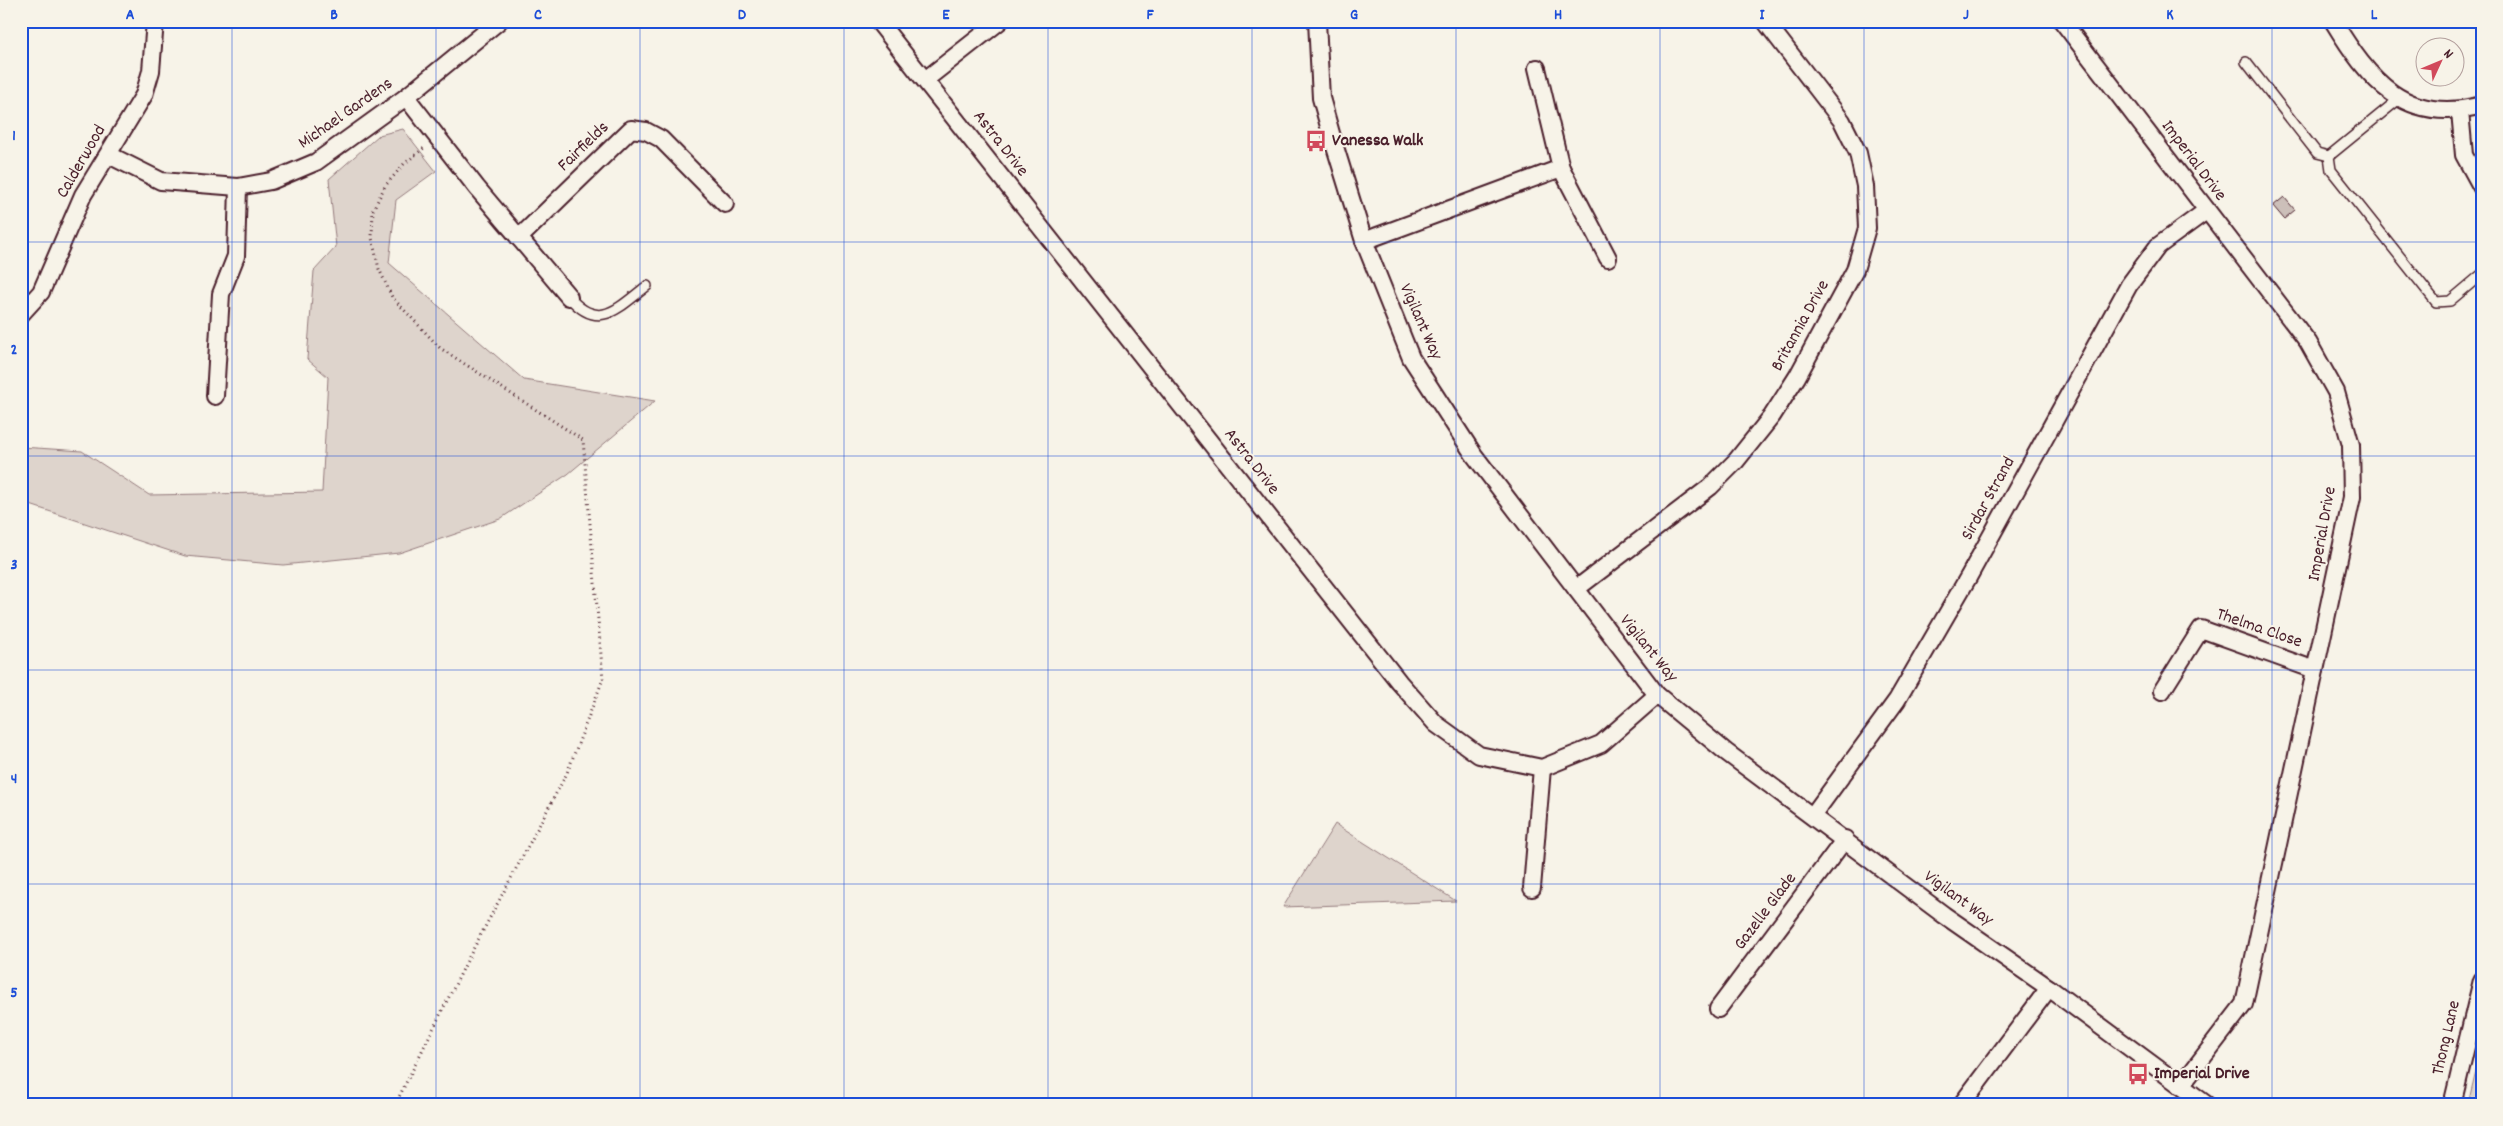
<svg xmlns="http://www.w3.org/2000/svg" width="2503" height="1126" font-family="Dekko,sans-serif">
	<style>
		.green { fill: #ded4cc; stroke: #947a7c }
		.building { fill: #ccbfb9; stroke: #4a1f2b }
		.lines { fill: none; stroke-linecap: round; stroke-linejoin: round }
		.service-casing { stroke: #4a1f2b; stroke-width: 12 }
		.minor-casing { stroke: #4a1f2b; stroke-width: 20 }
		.path { stroke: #4a1f2b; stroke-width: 3; stroke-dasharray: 1 4; stroke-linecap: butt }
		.service { stroke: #f7f3e8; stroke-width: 9 }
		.minor { stroke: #f7f3e8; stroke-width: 16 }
		.grid { fill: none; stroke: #1d4ed8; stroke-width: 1; stroke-opacity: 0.55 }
		.labels { text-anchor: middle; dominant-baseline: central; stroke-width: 4; stroke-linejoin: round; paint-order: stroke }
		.street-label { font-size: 18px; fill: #4a1f2b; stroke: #f7f3e8 }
		.poi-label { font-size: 18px; font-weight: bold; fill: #4a1f2b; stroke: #f7f3e8; text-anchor: start }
		.neatline { fill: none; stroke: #1d4ed8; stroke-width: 2 }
		.grid-label { font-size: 16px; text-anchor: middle; font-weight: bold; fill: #1d4ed8 }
	</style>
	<rect width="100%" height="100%" fill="#f7f3e8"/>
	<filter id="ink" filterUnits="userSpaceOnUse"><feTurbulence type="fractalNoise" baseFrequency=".02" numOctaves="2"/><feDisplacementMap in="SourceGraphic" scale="10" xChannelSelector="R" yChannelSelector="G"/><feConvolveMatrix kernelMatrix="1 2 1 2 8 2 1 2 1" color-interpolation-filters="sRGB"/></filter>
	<g filter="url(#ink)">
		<g class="green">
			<polygon points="403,129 436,171 396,200 389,263 524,380 655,401 568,474 500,519 399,553 283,565 185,556 21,502 21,447 82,451 149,495 322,492 328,377 307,359 314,271 336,247 329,179 379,135"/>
			<polygon points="1335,824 1456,901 1283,907"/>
			<polygon points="2482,1045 2482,1105 2468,1105 2469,1100"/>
		</g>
		<polygon class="building" points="2284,197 2295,210 2284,219 2273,206"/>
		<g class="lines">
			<g class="service-casing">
				<g id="service">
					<polyline points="2246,62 2317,153 2329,156"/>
					<polyline points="2399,99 2329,156 2331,170 2436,302 2450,301 2482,274"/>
					<path d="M569,297C599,332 618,308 647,286"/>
				</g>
			</g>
			<g class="minor-casing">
				<g id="minor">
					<polyline points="878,21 1399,682 1436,724 1479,755 1542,768 1601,744 1657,695"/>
					<polyline points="1317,21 1321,98 1332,137 1364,241 1411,358 1474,455 1657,695 1726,752 1944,915 2049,988 2207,1105"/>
					<polyline points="2062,21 2308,342 2336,392 2351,445 2352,497 2244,1004 2181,1086"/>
					<path d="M2333,21C2369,80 2405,126 2482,105"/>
					<polyline points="1537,68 1561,168 1608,258"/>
					<polyline points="925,80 1000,21"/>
					<polyline points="406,97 477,188 569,297"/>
					<polyline points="2460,111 2464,155 2482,188"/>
					<polyline points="109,155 161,181 238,187 271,181 316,162 406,97 499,21"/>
					<polyline points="519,238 631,129 646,131 661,139 725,204"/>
					<polyline points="1364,241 1561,168"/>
					<polyline points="21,314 41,292 83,195 144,95 151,71 155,21"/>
					<polyline points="215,396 221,294 236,256 238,187"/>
					<polyline points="1576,589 1710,487 1736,461 1772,416 1797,377 1855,270 1867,228 1865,186 1858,153 1842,121 1765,21"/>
					<polyline points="2162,691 2201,629 2315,670"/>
					<polyline points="1813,815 1897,700 1969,576 2129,285 2158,246 2206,211"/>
					<polyline points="1532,888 1542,768"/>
					<polyline points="1718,1009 1845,839"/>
					<polyline points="1961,1105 2049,988"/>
					<polyline points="2452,1105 2482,980"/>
				</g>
			</g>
			<polyline class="path" points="395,1105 469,957 567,773 603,679 583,440 440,348 392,297 379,269 372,238 373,210 385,186 404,164 424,148"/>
			<use href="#service" class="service"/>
			<use href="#minor" class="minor"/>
		</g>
	</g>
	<path class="grid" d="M232,21V1105M436,21V1105M640,21V1105M844,21V1105M1048,21V1105M1252,21V1105M1456,21V1105M1660,21V1105M1864,21V1105M2068,21V1105M2272,21V1105M21,242H2482M21,456H2482M21,670H2482M21,884H2482"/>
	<defs>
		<g id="bus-bare" transform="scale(1.725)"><path d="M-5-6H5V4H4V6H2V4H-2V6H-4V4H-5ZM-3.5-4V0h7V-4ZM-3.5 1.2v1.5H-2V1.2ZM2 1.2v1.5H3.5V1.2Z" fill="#d1495b" stroke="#f7f3e8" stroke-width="2.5" paint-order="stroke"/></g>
	</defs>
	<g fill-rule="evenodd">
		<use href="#bus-bare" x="1316" y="141"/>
		<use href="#bus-bare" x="2138" y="1074"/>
	</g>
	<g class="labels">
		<g class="street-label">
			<text transform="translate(346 114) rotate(-35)">Michael Gardens</text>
			<text transform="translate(1000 144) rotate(52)">Astra Drive</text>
			<text transform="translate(584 147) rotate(-44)">Fairfields</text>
			<text transform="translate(2193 161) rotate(53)">Imperial Drive</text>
			<text transform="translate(82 162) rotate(-60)">Calderwood</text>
			<text transform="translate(1420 322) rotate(66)">Vigilant Way</text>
			<text transform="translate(1801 326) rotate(-61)">Britannia Drive</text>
			<text transform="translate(1251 462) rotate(52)">Astra Drive</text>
			<text transform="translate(1989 499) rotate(-61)">Sirdar Strand</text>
			<text transform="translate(2323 534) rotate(-80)">Imperial Drive</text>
			<text transform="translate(2259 629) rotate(19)">Thelma Close</text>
			<text transform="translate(1648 649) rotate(51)">Vigilant Way</text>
			<text transform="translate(1958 899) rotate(36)">Vigilant Way</text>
			<text transform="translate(1766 912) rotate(-53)">Gazelle Glade</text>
			<text transform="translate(2447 1038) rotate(-77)">Thong Lane</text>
		</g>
		<g class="poi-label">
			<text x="1332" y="141">Vanessa Walk</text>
			<text x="2154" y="1074">Imperial Drive</text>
		</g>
	</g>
	<rect width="2503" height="1126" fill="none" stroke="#f7f3e8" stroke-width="55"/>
	<g transform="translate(2440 62) rotate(46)"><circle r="24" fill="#f7f3e8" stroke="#b29e9c"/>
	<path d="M0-4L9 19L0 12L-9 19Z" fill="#d1495b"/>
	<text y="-8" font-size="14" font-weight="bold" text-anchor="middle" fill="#4a1f2b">N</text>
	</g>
	<rect x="28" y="28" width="2448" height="1070" class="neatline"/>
	<g class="grid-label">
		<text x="130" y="19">A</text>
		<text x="334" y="19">B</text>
		<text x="538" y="19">C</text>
		<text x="742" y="19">D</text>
		<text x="946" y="19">E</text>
		<text x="1150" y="19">F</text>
		<text x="1354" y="19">G</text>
		<text x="1558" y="19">H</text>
		<text x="1762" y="19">I</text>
		<text x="1966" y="19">J</text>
		<text x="2170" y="19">K</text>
		<text x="2374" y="19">L</text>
		<text x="14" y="140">1</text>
		<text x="14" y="354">2</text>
		<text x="14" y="569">3</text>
		<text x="14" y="783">4</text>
		<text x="14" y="997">5</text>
	</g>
</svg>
